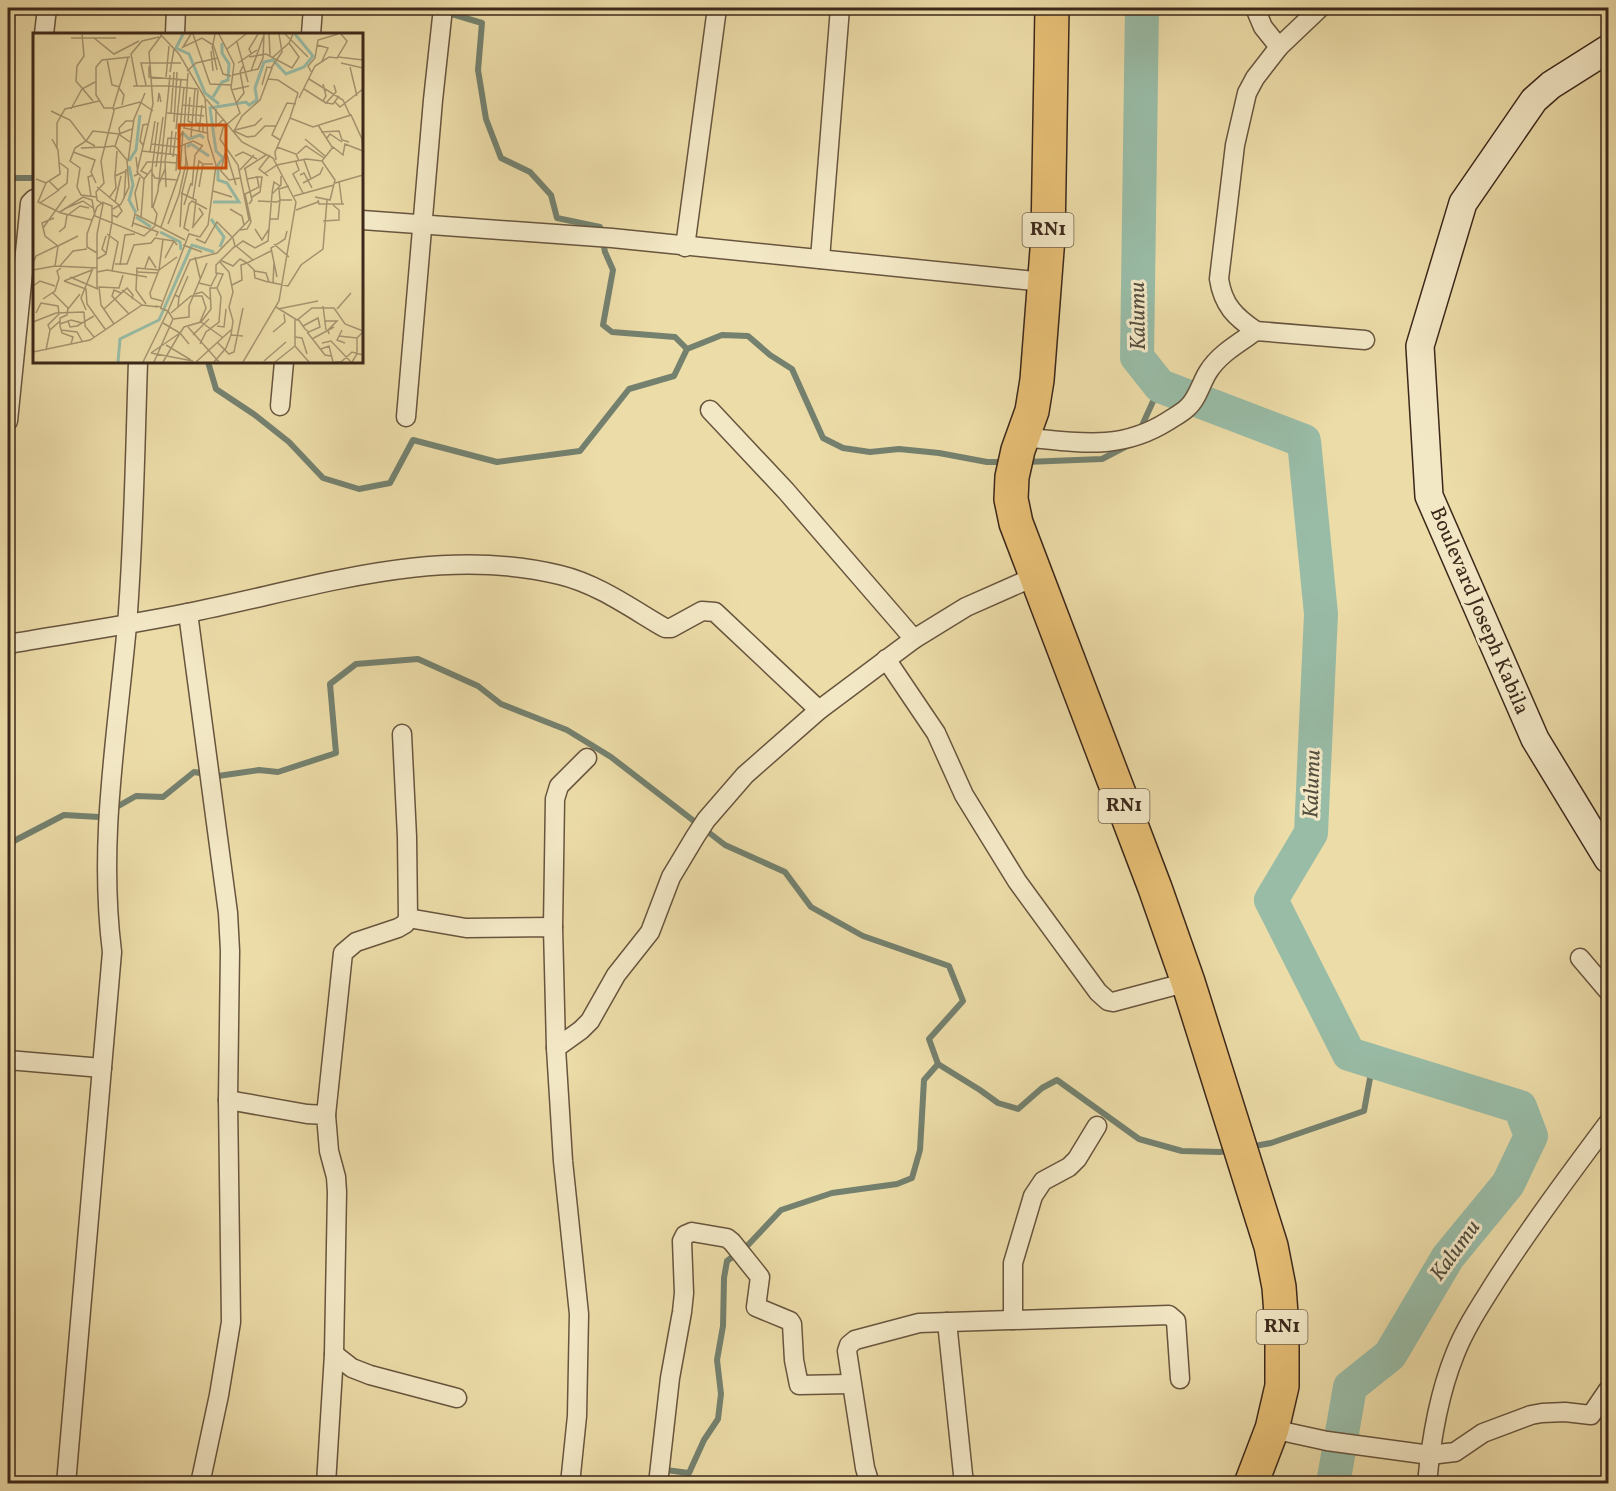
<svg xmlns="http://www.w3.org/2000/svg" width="1616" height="1491" font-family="Vollkorn,serif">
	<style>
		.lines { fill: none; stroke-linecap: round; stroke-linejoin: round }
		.stream { stroke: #74816f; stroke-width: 6 }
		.river { stroke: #99bca7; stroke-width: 34 }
		.street-casing { stroke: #68553e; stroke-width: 21 }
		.secondary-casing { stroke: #3c281b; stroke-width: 30 }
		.highway-casing { stroke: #3c281b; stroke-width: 36 }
		.street { stroke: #f3e8c6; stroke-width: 18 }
		.secondary { stroke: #f3e8c6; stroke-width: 27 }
		.highway { stroke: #e6be74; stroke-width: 33 }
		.labels { text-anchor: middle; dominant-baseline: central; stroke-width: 6; stroke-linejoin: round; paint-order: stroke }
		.shield { fill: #f3e8c6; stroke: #73624e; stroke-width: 1.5 }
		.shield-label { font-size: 20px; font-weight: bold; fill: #3c281b }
		.street-label { font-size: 21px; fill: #3c281b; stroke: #f3e8c6 }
		.water-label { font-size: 22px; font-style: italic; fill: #534d3e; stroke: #f3e8c6 }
		.inset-river { fill: none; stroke: #99bca7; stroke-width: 3 }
		.inset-road { fill: none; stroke: #a69470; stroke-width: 1.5 }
		.view { fill: #ce520e; fill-opacity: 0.15; stroke: #ce520e; stroke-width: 3 }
		.inset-edge { fill: none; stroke: #3c281b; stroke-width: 3 }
	</style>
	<rect width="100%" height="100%" fill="#ecdca8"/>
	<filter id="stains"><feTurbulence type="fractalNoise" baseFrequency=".00333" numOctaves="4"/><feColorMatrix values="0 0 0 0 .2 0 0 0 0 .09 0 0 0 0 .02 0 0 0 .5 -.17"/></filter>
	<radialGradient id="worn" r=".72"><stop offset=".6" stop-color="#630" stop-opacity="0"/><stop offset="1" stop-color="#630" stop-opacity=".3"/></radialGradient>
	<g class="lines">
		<g class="stream">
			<polyline points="445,12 482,23 478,70 486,119 501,158 530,172 551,195 557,218 600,227 605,252 613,270 603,325 612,332 675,337 687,349"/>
			<polyline points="8,178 34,178"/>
			<polyline points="208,362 216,389 255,415 289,442 323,478 359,489 390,483 413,440 497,462 580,451 629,389 674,376 687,349 722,335 748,336 770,355 792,369 823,438 843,448 870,452 899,449 939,453 987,462 1007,462"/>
			<polyline points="1140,430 1160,386"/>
			<polyline points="1026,462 1102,459 1127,446"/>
			<polyline points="8,844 64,815 99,817 136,796 163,797 194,772 218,776 259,770 278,772 336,753 330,684 356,664 418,659 478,686 501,704 567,730 611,757 725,845 785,872 811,907 863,936 949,966 963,1001 929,1039 938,1064 980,1090 998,1103 1018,1109 1042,1088 1057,1080 1139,1139 1182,1151 1220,1152 1230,1150"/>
			<polyline points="1249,1147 1271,1143 1364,1111 1373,1062"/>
			<polyline points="662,1473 666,1470 689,1473 704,1440 718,1419 721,1394 717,1360 723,1326 724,1278 727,1261 748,1245 781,1210 832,1193 897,1184 912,1178 920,1150 924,1080 938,1064"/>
		</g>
		<polyline class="river" points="1142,8 1137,357 1160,386 1304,441 1321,614 1311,833 1271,900 1349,1054 1520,1107 1531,1136 1508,1184 1448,1257 1390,1355 1350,1387 1333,1484"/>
		<g class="street-casing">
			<g id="street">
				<polyline points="1255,8 1263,27 1279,47 1320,8"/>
				<polyline points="44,34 47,8"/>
				<polyline points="175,34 176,8"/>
				<polyline points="311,34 313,8"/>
				<path d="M1279,47L1255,78L1247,93L1235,145L1219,279C1223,305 1235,317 1256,331L1365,340"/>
				<polyline points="362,220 612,238 1044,282"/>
				<polyline points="685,247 717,8"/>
				<polyline points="820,259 840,8"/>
				<polyline points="280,406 284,362"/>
				<polyline points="710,410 786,491 914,639"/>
				<polyline points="406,417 433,100 443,8"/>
				<polyline points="8,421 30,203 34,199"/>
				<path d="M1022,437C1076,442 1119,452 1168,421C1174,417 1182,413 1187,408C1197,400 1201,383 1208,372C1219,354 1239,343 1256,331"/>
				<polyline points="188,613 228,913 230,951 228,1100 231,1322 219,1395 200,1484"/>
				<path d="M8,644C67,634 128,625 187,613C310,589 434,544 560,575C598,584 632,609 665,628H671L702,611L715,612L819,710"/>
				<polyline points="886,659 936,733 964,795 1017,881 1098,992 1108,1001 1113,1002 1188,982"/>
				<polyline points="408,918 466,928 553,927 556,1048"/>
				<polyline points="553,927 555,799 559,786 587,758"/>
				<polyline points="1580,958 1608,991"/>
				<polyline points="8,1060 102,1068"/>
				<polyline points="228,1100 307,1114 326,1115 329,1151 336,1177 337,1192 334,1354 326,1484"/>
				<polyline points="326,1115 343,953 356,942 398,928 405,924 408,918 407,837 402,734"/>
				<polyline points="1013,1320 1013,1263 1033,1196 1043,1181 1069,1167 1077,1159 1097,1126"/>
				<polyline points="947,1322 964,1484"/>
				<polyline points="334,1354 352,1368 370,1375 457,1398"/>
				<polyline points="1272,1429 1327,1441 1430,1455 1455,1452 1483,1433 1531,1415 1542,1413 1565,1412 1591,1415 1608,1390"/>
				<path d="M66,1484L112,952C98,841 117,736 127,625C134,538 135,450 138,362"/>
				<polyline points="570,1484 577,1416 579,1314 563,1161 556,1048 581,1030 590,1021 616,975 650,932 671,877 695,837 706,820 745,775 819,710 914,639 966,607 1036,576"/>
				<polyline points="658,1484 670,1378 682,1312 684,1293 682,1241 685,1235 692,1232 727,1238 732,1242 760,1277 756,1307 790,1321 792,1324 794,1360 799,1385 850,1384"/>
				<polyline points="870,1484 865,1468 847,1351 849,1345 855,1340 919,1323 1169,1315 1176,1321 1180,1379"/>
				<path d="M1427,1484C1431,1439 1438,1396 1455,1354C1465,1328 1482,1303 1497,1279C1532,1225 1570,1174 1608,1123"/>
			</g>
		</g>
		<g class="secondary-casing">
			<polyline id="secondary" points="1608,49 1551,85 1534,100 1463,203 1420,346 1429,496 1535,739 1608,859"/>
		</g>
		<g class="highway-casing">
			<polyline id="highway" points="1052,8 1048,237 1037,380 1032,411 1018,450 1012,477 1011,499 1016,523 1155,888 1188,982 1271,1246 1279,1287 1282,1328 1282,1386 1272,1429 1251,1484"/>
		</g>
		<use href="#street" class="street"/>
		<use href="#secondary" class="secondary"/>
		<use href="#highway" class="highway"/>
	</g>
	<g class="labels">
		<g class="shield">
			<rect x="1022.5" y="213" width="51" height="34" rx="4.5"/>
			<rect x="1098.5" y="789" width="51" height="34" rx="4.5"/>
			<rect x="1256.5" y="1310" width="51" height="34" rx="4.5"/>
		</g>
		<g class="shield-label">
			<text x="1048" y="230">RN1</text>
			<text x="1124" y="806">RN1</text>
			<text x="1282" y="1327">RN1</text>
		</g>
		<g class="street-label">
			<text transform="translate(1479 611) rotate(67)">Boulevard Joseph Kabila</text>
		</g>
		<g class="water-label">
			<text transform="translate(1139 316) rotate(-91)">Kalumu</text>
			<text transform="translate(1313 784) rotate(-88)">Kalumu</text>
			<text transform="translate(1456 1251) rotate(-54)">Kalumu</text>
		</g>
	</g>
	<g transform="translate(33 33)">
		<rect width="330" height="330" fill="#ecdca8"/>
		<path class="inset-river" d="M150,1L143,15L156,21L172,60L186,71M180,64L189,49L195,47L196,31L189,20V10M150,100L156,106L167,102L171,105M154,114L158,111L176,123M96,128L103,117L107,82M96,133L100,152L96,167L103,180M180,169H206L194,150L185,147V132L190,125L183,118L177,75L213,69L216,72L224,67L222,55L231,29L240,27L253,41L271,34L280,23L262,1M103,184L118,194M178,186L191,204L187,214M127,199L147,209L148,217M85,329L87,306L126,287L159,212L181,219"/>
		<path class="inset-road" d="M49,1L51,23L44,33L43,48L60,68M158,1L150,14L169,5L180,12M160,1L177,51L198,52M182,1L180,11L190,41L198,43M236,1L237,23M252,1L275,24M38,5H61L81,21L106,8M61,5H83M204,9L215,49M284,12L295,15L289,28M179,13L184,37M194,16L213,1M178,18L180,38M218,20L216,16L225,1M216,24L233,21L259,35L266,24L256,10M305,24L330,27M239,25L256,10L260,1M74,26L79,52L87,54M205,30L224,17M308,30L330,35M116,33V44L154,47M317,34L324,63M238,35L249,19L246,1M154,38L163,30L185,25M218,38L231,2M137,39L141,16M155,40L151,95L174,100M279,40L275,33L282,25L285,7L305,1M200,42L225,36L230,25L231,1M133,44L136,13M235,46L245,47L265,60L257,85M276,46L310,67L317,82M290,51L293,63L290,68M113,52L108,30H148M301,52L303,59L293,70L300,71L306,63M100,53H136L137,42M104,53L98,21L109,8L126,4M86,55L91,62L89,72M271,56L293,70M165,57L163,82L171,83M198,57L216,53M157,64L155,88L159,90M266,65L282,33L296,24L304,25L312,12L314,8L308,1M173,66L209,109L240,125L263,169L246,268L210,329M125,69L126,60L128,69M204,69L211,60L207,39L210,33M302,69L307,74L330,56M150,72L172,74M80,75L95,25M38,76L49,56L62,49M81,76L107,69L120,78M183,76V93L191,86M18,78L37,87L53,108L42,115L37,128L47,135L44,154L48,162L63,164M134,80L163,82V90L170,91V100M138,80L141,39M141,89L144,39M285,92L299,114M143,96L148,46M147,96L151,55M202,97L222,92L229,85M201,98L209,83L227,67L239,35L234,34L229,52M201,98L214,104L222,103L232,93H243M166,99L169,72M288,99L306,98L309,107L316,109M158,104L162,56M294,105L297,101L309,109M272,106L292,123M247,107L239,102L243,93L254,70L263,71M97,109L87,102L86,95L93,88H101M118,111L145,114L160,108L170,113M110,112L107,108L110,92L115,91M62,113L53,108L60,98L86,101L99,96M71,114L82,113L86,101M244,114L263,121L266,128M48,115L71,114M24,116V90L32,76L66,68M109,118L144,122L143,138M40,119L62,127L58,139L63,150M117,119L122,88M192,120L188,138L196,147L207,145M137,121L139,98M264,121L273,113L291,125M194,122L203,152M202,123L210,119L224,126M140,124L143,99M243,127L242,119L257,85L280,94L318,82L329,106L330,118M271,127L278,146M95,128L101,86L112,60M263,129L266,137L260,141L270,160M144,130L132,129L135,105L146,106L150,98M123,134L130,84M211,136L233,122M207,137L221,122M119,140L122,145L144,147M232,140L244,132L273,126L289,128L300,114L310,122L312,111L330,118M114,141L108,138L114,129H132L133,154M267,142L271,140L279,155M82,143L84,118M101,143L105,141L103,124M235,143L226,136L237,122M3,146L13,150L27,141L25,117L19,106M111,146L104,139L120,71L116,19L128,3M214,146L219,167L216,171M16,148L25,157L34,150L35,136L27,130M306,148L309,171M13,150L5,169L28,180L59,187M270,150L287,141L290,134M302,150L330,142M125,153L132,136M159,153L162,122L170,112M64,154L87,173M166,154L170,131H180M180,158L199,164M148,160L163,167L160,194M239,160L241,149L247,153M58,163L55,144L60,142M261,163L301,152M219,164L227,159L229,144H224M282,164L297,167L302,147L289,128M76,165L83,155L82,143L93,138M160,165L166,128L171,132M91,166L93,136M285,167L286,171H311M225,168L244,169L247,167L246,156L256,153M82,169L88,143M7,170L26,157M151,172L158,150M119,175V136M31,176L50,168L60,175M80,176L88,171L96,154L94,127L82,113M197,176L209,183L211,192M263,177L285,169M105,178L102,160L107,144M27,179L50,164L59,167L62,183L111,203L123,192M36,181L47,173L56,175M79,182L84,184L89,178L86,173M108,184L111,146L119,136L125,89M21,185L9,190L12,203L25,213L22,233L64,235M237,186H245L247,167H259M290,188L306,187V177L300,172M100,190L125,199L123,203M122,191L124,181L120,174L125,158L136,53L165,56M135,191L146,162L153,130L152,111M99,194L102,181L152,207M128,194L147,139L150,98M147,194L149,160L155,135L153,124M10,195L33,163M159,195L170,181L166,175M222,196L229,207L236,196M207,197L214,196L218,189L212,161L226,154L224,144L214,146L212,135M156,198L151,195L156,171L159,168L174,176M26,199L32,194L34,182M74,201L85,209L79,238M73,203L69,216L73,220M163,206L172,210L184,189L199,204M241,211L256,224M150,212L169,219M25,213L45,203M203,213L220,227M202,214L210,208L222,215L235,208L239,161L248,152V143M238,218L214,230L222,238L233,240L236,249L255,253L268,232L290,216L294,167M64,220L54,214V201L64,174L69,170M162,224L167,245M132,225L141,208M64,226L73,221L79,189V173L69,169M187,227L200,233L207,226L214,230M186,228L196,239L200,259L196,274L200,288L198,302M0,230L3,223L24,213M82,231H94L101,212L118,210L122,205L141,208L144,212M87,232L92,202L102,201M27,233L40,218L54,216M112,235L116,224L123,235M0,237L22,233M126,237L130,206M221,237L222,245L235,249M64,239L74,237L114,244M103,239L125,240M37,244L65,256M244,244L238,215L252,206L254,198M31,248L53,256L54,271L72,296M31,248L59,237M166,250L178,253L184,241M240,251L241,229M199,252L209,247L208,232L214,230M0,253L7,248L22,253M64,255V201L70,171L64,167L63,159L71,150L68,128L81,78L80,75H71L63,62V34L69,27L97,24M89,257L109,272M20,260L35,275L34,282L27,285V293L29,300L40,304L38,311M88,260L81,257L79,263L96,281M162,261L169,259L178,267M146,264L155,243M10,266L22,258L26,245L24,238L28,235M129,268L118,265L117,260L126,237L144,224M113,271L103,257L104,235L126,237M122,273L128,274L156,201L167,204L175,192L183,132L175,106L172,65L146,21L127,1M290,273L293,297M145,274L158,263H169L173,275L167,289M243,274L264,287L279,275H301L312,291L330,298M127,275L135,278L157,227L184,220L216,187L205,132L187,106L190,95L207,80L198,55L201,31L186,1M35,276L47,261M71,276L94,255L100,262L99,266M245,276L285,268M304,276L318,260M53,277L48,265L60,235M51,279L52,293L61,304M3,280L8,270L25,273L26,281L15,292L17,297M138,280L145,274L146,264L142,262M140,286L156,284V273L174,230M265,286L272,296L276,299L287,294L285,285L270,293M35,288L37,294L44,293L61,283M291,288H304L295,297L296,301M0,289L23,280L51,279M168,289L189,304M27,291L38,287L49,290M81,291L68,272L66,254L86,255L90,242M184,293L191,294L193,276M155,294L186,329M28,297L44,299L49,308M309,297L304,307L312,310M240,299L252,289L251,281M274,299L292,322L298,323M160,302L176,286M306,303L324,305M262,304L269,305L274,321M279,306L301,294M184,309L196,321L201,319L210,275M289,310L298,308L318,329M156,311L147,300L151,294L168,289L178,276L177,255H184L190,241L183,240V232L202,213L200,205M167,311L173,299L186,289L188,264L184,255M133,312L158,327M262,313L276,329M288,316L296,313L300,329M13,317L17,297L27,288M0,319L57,307L109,272L125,274M118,320L160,328M118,320L147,300M231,328L253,309M110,329L135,278M121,329L140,286L135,278M130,329L147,300L130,290M163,329L199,296M181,329L193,315L198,302L210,303M242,329L262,313V286M302,329H308L319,319L330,322M319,329L324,321V305L330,299"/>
		<path class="view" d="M146,92H193V135H146Z"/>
		<rect width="330" height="330" class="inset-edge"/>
	</g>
	<rect width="1616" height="1491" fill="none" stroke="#ecdca8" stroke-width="30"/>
	<rect x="9" y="9" width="1598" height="1473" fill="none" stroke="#3c281b" stroke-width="3"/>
	<rect x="15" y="15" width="1586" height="1461" fill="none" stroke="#3c281b" stroke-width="1.5"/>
	<rect width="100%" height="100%" filter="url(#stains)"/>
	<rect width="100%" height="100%" fill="url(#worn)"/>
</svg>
